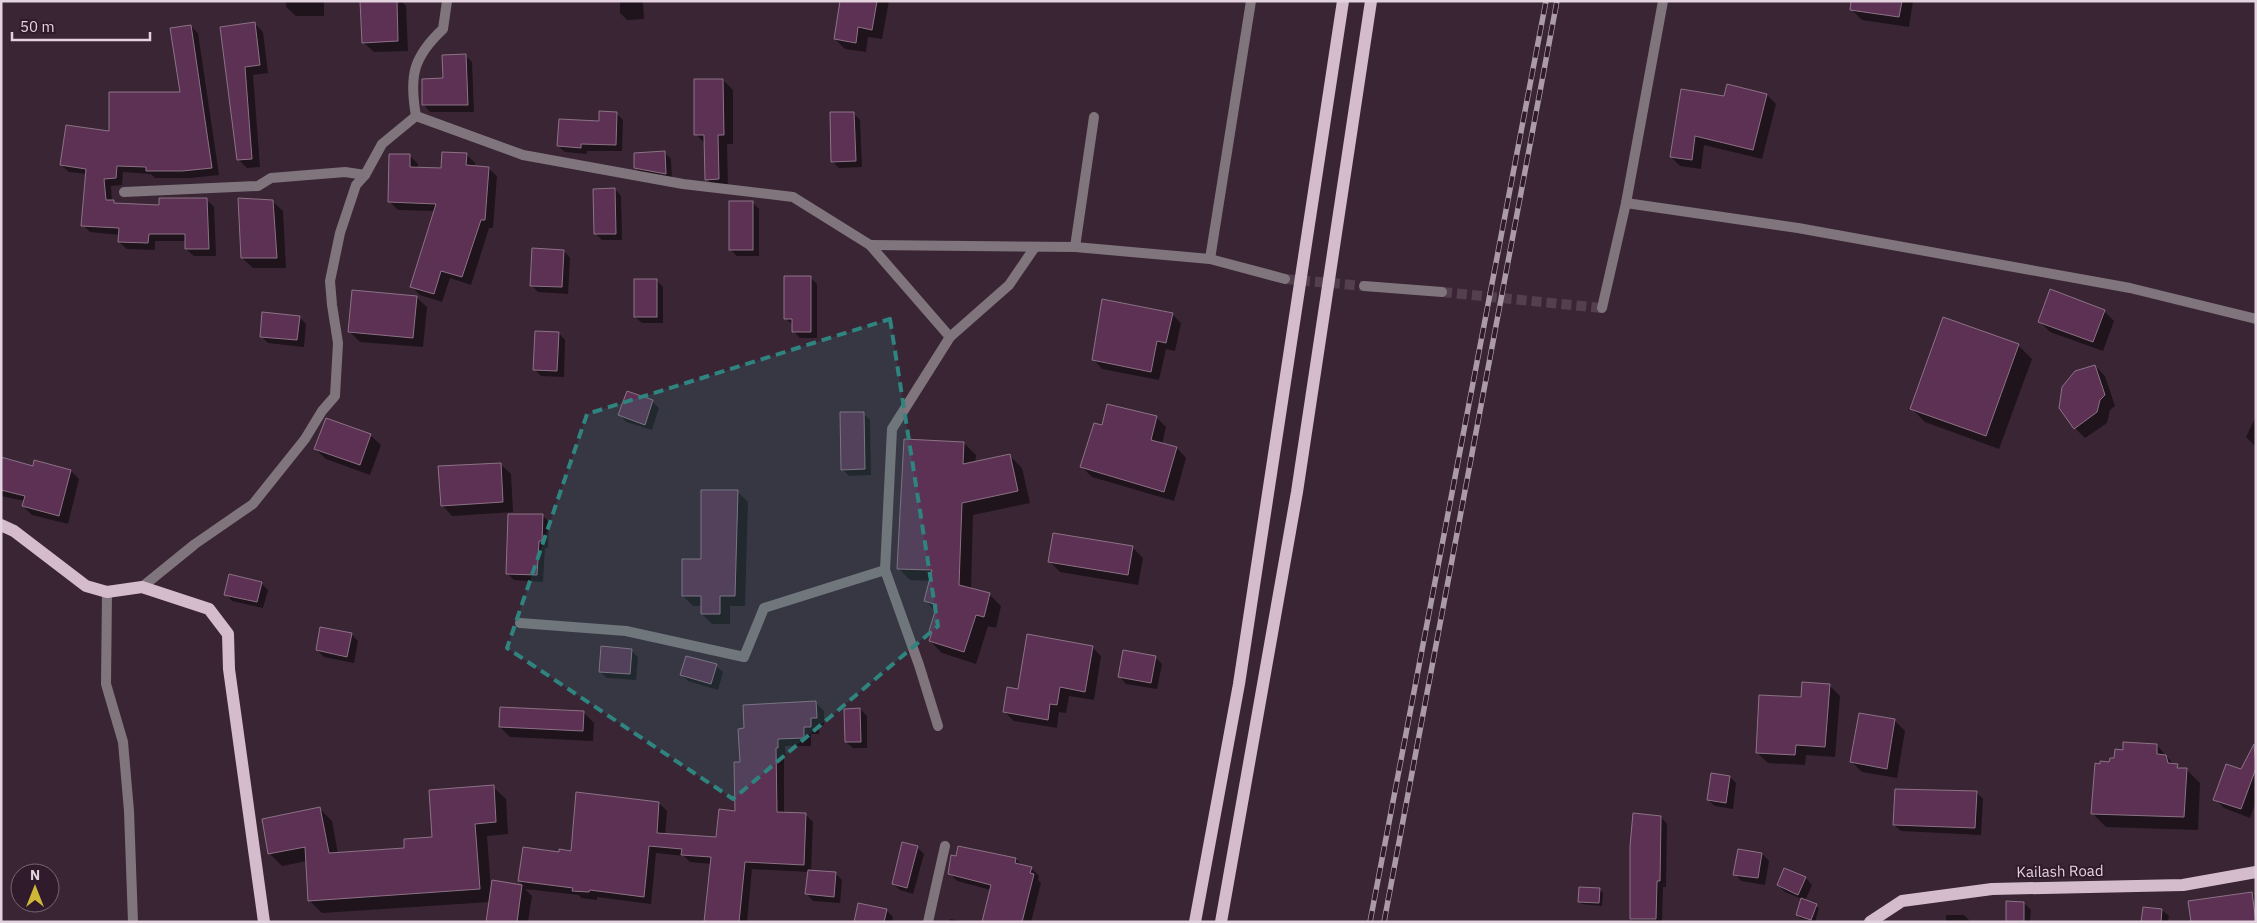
<svg xmlns="http://www.w3.org/2000/svg" width="2257" height="923" font-family="'IBM Plex Sans',sans-serif">
	<style>
		.shadow { fill: #0007 }
		.building { fill: #5d3154; stroke: #8c7285 }
		.lines { fill: none; stroke-linecap: round; stroke-linejoin: round }
		.minor-tunnel { stroke: #533f4e; stroke-width: 10; stroke-dasharray: 10 5; stroke-linecap: butt }
		.minor { stroke: #80757d; stroke-width: 10 }
		.primary { stroke: #d4bccd; stroke-width: 12 }
		.rail-casing { stroke: #ab9aa7; stroke-width: 5.5 }
		.rail { stroke: #2f1b2b; stroke-width: 4; stroke-dasharray: 11; stroke-linecap: butt }
		.marked { fill: #2f847f; fill-opacity: 0.2; stroke: #2f847f; stroke-width: 4; stroke-dasharray: 10 6; stroke-linejoin: round }
		.labels { text-anchor: middle; dominant-baseline: central; stroke-width: 4; stroke-linejoin: round; paint-order: stroke }
		.street-label { font-size: 15px; fill: #e2d3de; stroke: #2f1b2b }
	</style>
	<rect width="100%" height="100%" fill="#3a2535"/>
	<g class="shadow">
		<polygon points="286,1 324,1 324,16 296,16 286,7"/>
		<polygon points="362,1 401,1 406,6 408,51 374,52 363,42"/>
		<polygon points="620,1 643,1 644,19 627,20 620,13"/>
		<polygon points="841,1 889,1 882,39 868,37 866,52 845,49 835,39"/>
		<polygon points="1853,1 1913,1 1909,27 1862,20 1852,10"/>
		<polygon points="255,24 263,32 268,73 253,75 260,167 247,168 238,159 222,28"/>
		<polygon points="191,26 198,33 219,175 190,178 155,178 151,174 123,172 122,185 111,186 112,201 116,204 160,206 207,200 214,207 216,256 194,256 186,249 186,241 155,241 155,250 127,249 119,242 120,235 90,232 83,225 87,174 69,172 61,165 110,132 181,94"/>
		<polygon points="465,55 472,62 474,112 430,112 424,105"/>
		<polygon points="723,80 733,90 733,144 727,144 728,188 716,189 707,179 705,144 696,134"/>
		<polygon points="1728,86 1767,95 1776,104 1762,159 1704,145 1701,169 1680,166 1671,157 1725,98"/>
		<polygon points="616,113 623,120 622,151 587,151 587,154 565,152 558,146"/>
		<polygon points="853,113 860,120 862,167 839,168 832,161"/>
		<polygon points="665,153 671,159 672,180 642,175 636,168"/>
		<polygon points="467,155 475,163 475,167 488,168 497,176 493,228 489,228 471,285 450,278 442,302 420,295 412,287 435,211 398,210 389,201 410,156 418,164 418,169 442,169"/>
		<polygon points="615,189 621,196 622,240 602,240 595,233"/>
		<polygon points="272,201 283,211 286,268 253,268 242,258"/>
		<polygon points="752,202 759,209 759,256 737,256 730,249"/>
		<polygon points="564,251 570,258 568,294 538,292 531,285"/>
		<polygon points="810,277 817,284 817,338 800,338 793,331 793,325 785,318"/>
		<polygon points="656,280 663,287 663,323 642,323 635,317"/>
		<polygon points="416,297 427,307 423,347 360,342 349,331"/>
		<polygon points="2104,311 2114,321 2103,351 2050,332 2039,321"/>
		<polygon points="1172,314 1181,323 1175,351 1166,349 1159,380 1102,369 1094,360"/>
		<polygon points="299,317 306,324 304,347 268,343 261,336"/>
		<polygon points="559,333 565,340 564,377 541,376 534,369"/>
		<polygon points="2018,345 2032,359 1999,449 1925,422 1911,408"/>
		<polygon points="2095,366 2105,376 2115,406 2110,410 2107,423 2085,438 2075,428"/>
		<polygon points="652,401 659,408 652,430 626,422 620,415"/>
		<polygon points="863,413 870,420 871,475 849,476 842,469"/>
		<polygon points="2256,416 2256,447 2246,437"/>
		<polygon points="1156,417 1166,427 1162,444 1177,448 1186,458 1174,501 1092,477 1082,467 1103,427"/>
		<polygon points="370,435 381,445 370,475 326,459 315,449"/>
		<polygon points="964,443 976,455 975,463 1010,456 1022,468 1030,503 973,515 971,589 989,594 1001,606 996,628 988,626 976,664 942,653 930,641 933,633 930,631 936,612 926,601 931,581 910,580 898,568"/>
		<polygon points="1,459 34,467 71,471 79,479 68,524 32,515 23,506 25,501 1,496"/>
		<polygon points="500,464 511,474 513,512 452,516 442,505"/>
		<polygon points="737,491 748,502 745,606 730,606 730,624 712,624 702,614 702,606 693,606 683,596"/>
		<polygon points="542,515 549,522 548,548 545,548 543,582 514,580 507,573"/>
		<polygon points="1132,547 1143,558 1138,585 1060,572 1050,562"/>
		<polygon points="261,583 268,590 263,608 232,601 226,594"/>
		<polygon points="351,634 358,641 354,663 324,657 317,650"/>
		<polygon points="1092,647 1101,656 1094,700 1069,696 1066,713 1059,712 1057,728 1014,721 1005,712 1019,690"/>
		<polygon points="631,650 638,657 636,680 607,678 600,672"/>
		<polygon points="1155,657 1162,664 1157,689 1126,684 1120,677"/>
		<polygon points="716,666 723,672 718,690 688,681 682,675"/>
		<polygon points="1803,683 1830,686 1840,696 1835,757 1806,755 1805,765 1768,763 1757,753 1802,699"/>
		<polygon points="816,703 824,711 824,725 819,725 819,734 811,734 811,746 785,746 786,755 784,755 784,813 805,814 813,822 811,872 836,874 842,880 840,903 813,901 807,894 809,872 752,869 747,922 706,922 712,864 690,862 684,856 656,853 651,904 597,897 597,900 581,898 579,895 525,889 532,896 528,922 488,922 490,902 322,913 310,901 307,861 282,866 269,853 320,809 332,821 338,854 406,849 434,838 493,787 506,799 508,834 487,836 491,890 493,882 524,886 519,881 560,854 572,852 659,803 667,811 665,835 717,838 736,813 741,764"/>
		<polygon points="860,709 867,716 867,748 853,748 846,742"/>
		<polygon points="583,712 594,723 593,741 510,737 500,727"/>
		<polygon points="1894,720 1905,731 1897,778 1862,772 1852,762"/>
		<polygon points="2256,744 2256,801 2250,818 2224,808 2215,799 2242,771"/>
		<polygon points="2157,745 2174,765 2181,769 2186,769 2200,783 2198,830 2106,827 2092,813 2111,763 2124,751"/>
		<polygon points="1730,777 1736,783 1733,809 1715,806 1708,800"/>
		<polygon points="1976,792 1983,799 1981,835 1901,831 1894,825"/>
		<polygon points="1661,817 1667,824 1666,887 1663,887 1662,922 1631,922 1631,846"/>
		<polygon points="917,847 924,854 913,894 900,890 893,884"/>
		<polygon points="1739,850 1762,854 1769,861 1765,885 1741,881 1735,874"/>
		<polygon points="1016,859 1023,866 1031,868 1039,876 1038,880 1041,883 1031,922 983,922 991,890 957,881 949,873"/>
		<polygon points="1806,878 1812,885 1805,901 1819,908 1815,922 1800,918 1797,915 1802,899 1785,892 1778,885"/>
		<polygon points="1600,890 1603,893 1602,906 1582,904 1579,901"/>
		<polygon points="2252,893 2256,897 2256,922"/>
		<polygon points="2024,903 2031,910 2030,922 2007,922"/>
		<polygon points="886,910 893,917 892,922 855,922"/>
		<polygon points="2162,910 2169,916 2168,922 2143,922"/>
		<polygon points="1946,915 1964,915 1971,922 1946,922"/>
		<polygon points="950,919 967,922 950,922"/>
	</g>
	<g class="building">
		<polygon points="360,1 397,1 398,41 362,43"/>
		<polygon points="840,1 877,1 872,30 858,27 856,43 834,39"/>
		<polygon points="1851,1 1902,1 1899,17 1850,10"/>
		<polygon points="255,22 260,65 245,67 252,159 237,160 220,27"/>
		<polygon points="191,25 212,168 182,171 146,171 146,167 117,166 116,178 104,179 106,200 114,200 114,203 159,205 159,198 207,198 209,249 185,249 185,234 149,234 148,243 118,242 119,228 81,226 86,169 60,165 66,125 109,131 109,92 180,92 170,28"/>
		<polygon points="466,54 468,105 422,105 422,79 443,78 442,55"/>
		<polygon points="694,79 723,79 724,135 718,135 719,179 705,180 704,135 694,135"/>
		<polygon points="1727,84 1767,94 1753,150 1695,136 1692,160 1670,157 1681,89 1724,96"/>
		<polygon points="599,111 617,112 616,145 581,144 581,148 557,146 559,119 599,121"/>
		<polygon points="830,112 854,112 856,161 831,162"/>
		<polygon points="665,151 666,174 634,168 634,153"/>
		<polygon points="442,152 467,153 466,165 489,167 485,220 481,220 462,277 441,271 434,294 410,287 436,204 388,202 389,154 410,154 410,167 441,168"/>
		<polygon points="615,188 616,234 594,234 593,189"/>
		<polygon points="238,198 273,200 277,258 241,258"/>
		<rect x="729" y="201" width="24" height="49"/>
		<polygon points="532,248 564,250 562,287 530,286"/>
		<polygon points="784,276 811,276 811,332 792,332 792,319 784,319"/>
		<rect x="634" y="279" width="23" height="38"/>
		<polygon points="2050,289 2105,310 2093,342 2038,322"/>
		<polygon points="352,290 417,296 413,338 348,332"/>
		<polygon points="1102,299 1173,313 1166,343 1157,341 1151,372 1092,360"/>
		<polygon points="262,312 300,316 297,340 260,337"/>
		<polygon points="1943,317 2019,344 1986,436 1910,409"/>
		<polygon points="535,331 559,332 557,371 533,370"/>
		<polygon points="2095,365 2105,395 2100,400 2097,412 2074,429 2059,408 2062,387 2075,371"/>
		<polygon points="627,391 653,400 645,425 618,415"/>
		<polygon points="1107,404 1157,416 1151,440 1177,447 1164,492 1080,467 1094,423 1102,425"/>
		<polygon points="840,412 864,412 865,469 841,470"/>
		<polygon points="326,418 371,434 360,465 314,449"/>
		<polygon points="904,439 964,442 963,464 1010,454 1018,491 962,503 959,585 990,593 984,617 976,615 964,652 929,641 932,632 929,631 937,605 924,601 932,570 897,569"/>
		<polygon points="1,457 33,466 34,460 71,470 59,516 22,506 25,496 1,490"/>
		<polygon points="501,463 503,502 441,506 438,466"/>
		<polygon points="701,490 738,490 735,596 720,596 720,614 701,614 701,596 682,596 682,559 701,559"/>
		<polygon points="508,514 543,514 542,541 539,541 537,575 506,574"/>
		<polygon points="1053,533 1133,546 1128,575 1048,562"/>
		<polygon points="229,574 262,582 257,602 224,595"/>
		<polygon points="320,627 352,633 347,657 316,650"/>
		<polygon points="1027,634 1093,646 1085,692 1060,687 1057,705 1050,704 1048,720 1003,712 1007,687 1018,689"/>
		<polygon points="601,646 632,649 630,674 599,672"/>
		<polygon points="1123,650 1156,656 1151,683 1118,677"/>
		<polygon points="686,656 717,664 711,684 680,675"/>
		<polygon points="1802,682 1830,684 1825,747 1796,745 1795,755 1756,753 1759,695 1801,697"/>
		<polygon points="816,701 817,718 811,718 811,727 804,727 804,738 778,739 778,748 776,748 777,812 806,813 804,865 745,862 739,922 704,922 711,857 681,855 682,849 649,846 644,897 590,890 589,892 572,891 573,888 518,881 523,847 559,852 559,849 571,851 576,792 659,802 657,833 716,837 719,809 735,811 734,762 740,762 738,729 744,728 743,705"/>
		<polygon points="500,707 584,711 583,731 499,727"/>
		<polygon points="860,708 861,742 845,742 844,709"/>
		<polygon points="1859,713 1895,719 1887,769 1850,762"/>
		<polygon points="2123,742 2157,744 2157,754 2166,755 2168,763 2178,764 2177,768 2187,768 2184,817 2091,814 2095,763 2100,764 2100,761 2109,762 2110,758 2114,758 2115,749 2123,750"/>
		<polygon points="2254,744 2256,768 2241,809 2213,800 2226,764 2241,769"/>
		<polygon points="1711,773 1730,776 1726,803 1707,800"/>
		<polygon points="494,785 496,822 475,824 480,889 308,901 305,847 268,854 262,819 320,807 329,853 404,848 404,839 432,837 429,790"/>
		<polygon points="1895,789 1977,791 1975,828 1893,825"/>
		<polygon points="1633,813 1661,816 1660,881 1657,881 1656,919 1630,919 1630,846"/>
		<polygon points="902,842 918,846 907,888 892,884"/>
		<polygon points="958,846 1016,858 1015,863 1032,867 1030,873 1034,874 1022,922 982,922 991,885 948,874 951,855 956,856"/>
		<polygon points="1738,849 1762,853 1758,878 1733,875"/>
		<polygon points="1784,868 1806,877 1798,895 1777,885"/>
		<polygon points="808,870 836,872 834,897 805,894"/>
		<polygon points="492,880 522,885 517,922 486,922"/>
		<polygon points="1579,887 1600,888 1599,903 1578,902"/>
		<polygon points="2252,892 2256,922 2191,922 2188,901"/>
		<polygon points="1801,898 1817,904 1811,920 1796,915"/>
		<polygon points="2006,901 2024,902 2024,922 2006,922"/>
		<polygon points="858,903 887,909 884,922 854,922"/>
		<polygon points="2143,907 2162,909 2161,922 2141,922"/>
	</g>
	<g class="lines">
		<g class="minor-tunnel">
			<polyline points="1285,279 1364,286"/>
			<polyline points="1442,292 1602,308"/>
		</g>
		<g class="minor">
			<polyline points="416,116 523,155 683,184 793,197 870,245 950,337"/>
			<polyline points="124,192 258,186 271,178 345,172 365,175"/>
			<polyline points="1626,203 1663,1"/>
			<polyline points="870,245 1075,247 1210,259 1285,279"/>
			<polyline points="1075,247 1094,117"/>
			<polyline points="1210,259 1251,1"/>
			<polyline points="1364,286 1442,292"/>
			<polyline points="1602,308 1626,203 1798,228 2130,288 2256,319"/>
			<path d="M142,587L195,544L253,504L305,439L322,411L335,396L338,343L332,305L330,281L340,233L356,185L365,175L382,144L416,116C409,76 413,57 443,29L447,1"/>
			<polyline points="107,592 106,684 123,742 129,811 133,922"/>
			<polyline points="520,623 626,631 744,657 764,608 885,570"/>
			<polyline points="938,726 919,665 885,570 892,429 950,337 1009,285 1035,247"/>
			<polyline points="928,922 945,846"/>
		</g>
		<g class="primary">
			<polyline points="1,525 14,531 86,586 107,592 142,587 209,609 228,634 229,669 264,922"/>
			<polyline points="1195,922 1239,684 1343,1"/>
			<polyline points="1221,922 1297,492 1371,1"/>
			<polyline points="1870,922 1902,901 1992,889 2183,885 2256,872"/>
		</g>
		<g class="rail-casing">
			<g id="rail">
				<polyline points="1370,922 1546,1"/>
				<polyline points="1384,922 1557,1"/>
			</g>
		</g>
		<use href="#rail" class="rail"/>
	</g>
	<path class="marked" d="M890,319L938,626L733,799L507,648L587,414Z"/>
	<g class="labels">
		<g class="street-label">
			<text transform="translate(2060 871) rotate(-1)">Kailash Road</text>
		</g>
	</g>
	<rect width="2257" height="923" fill="none" stroke="#e2d3de" stroke-width="5"/>
	<g transform="translate(35 888)"><circle r="24" fill="#2f1b2b" stroke="#776573"/>
	<path d="M0-4L9 19L0 12L-9 19Z" fill="#cfb837"/>
	<text y="-8" font-size="14" font-weight="bold" text-anchor="middle" fill="#e2d3de">N</text>
	</g>
	<path d="M12 32v8h138v-8" fill="none" stroke="#e2d3de" stroke-width="2.5"/>
	<text x="20" y="32" font-size="15" fill="#e2d3de" stroke="#2f1b2b" stroke-width="4" paint-order="stroke">50 m</text>
</svg>
